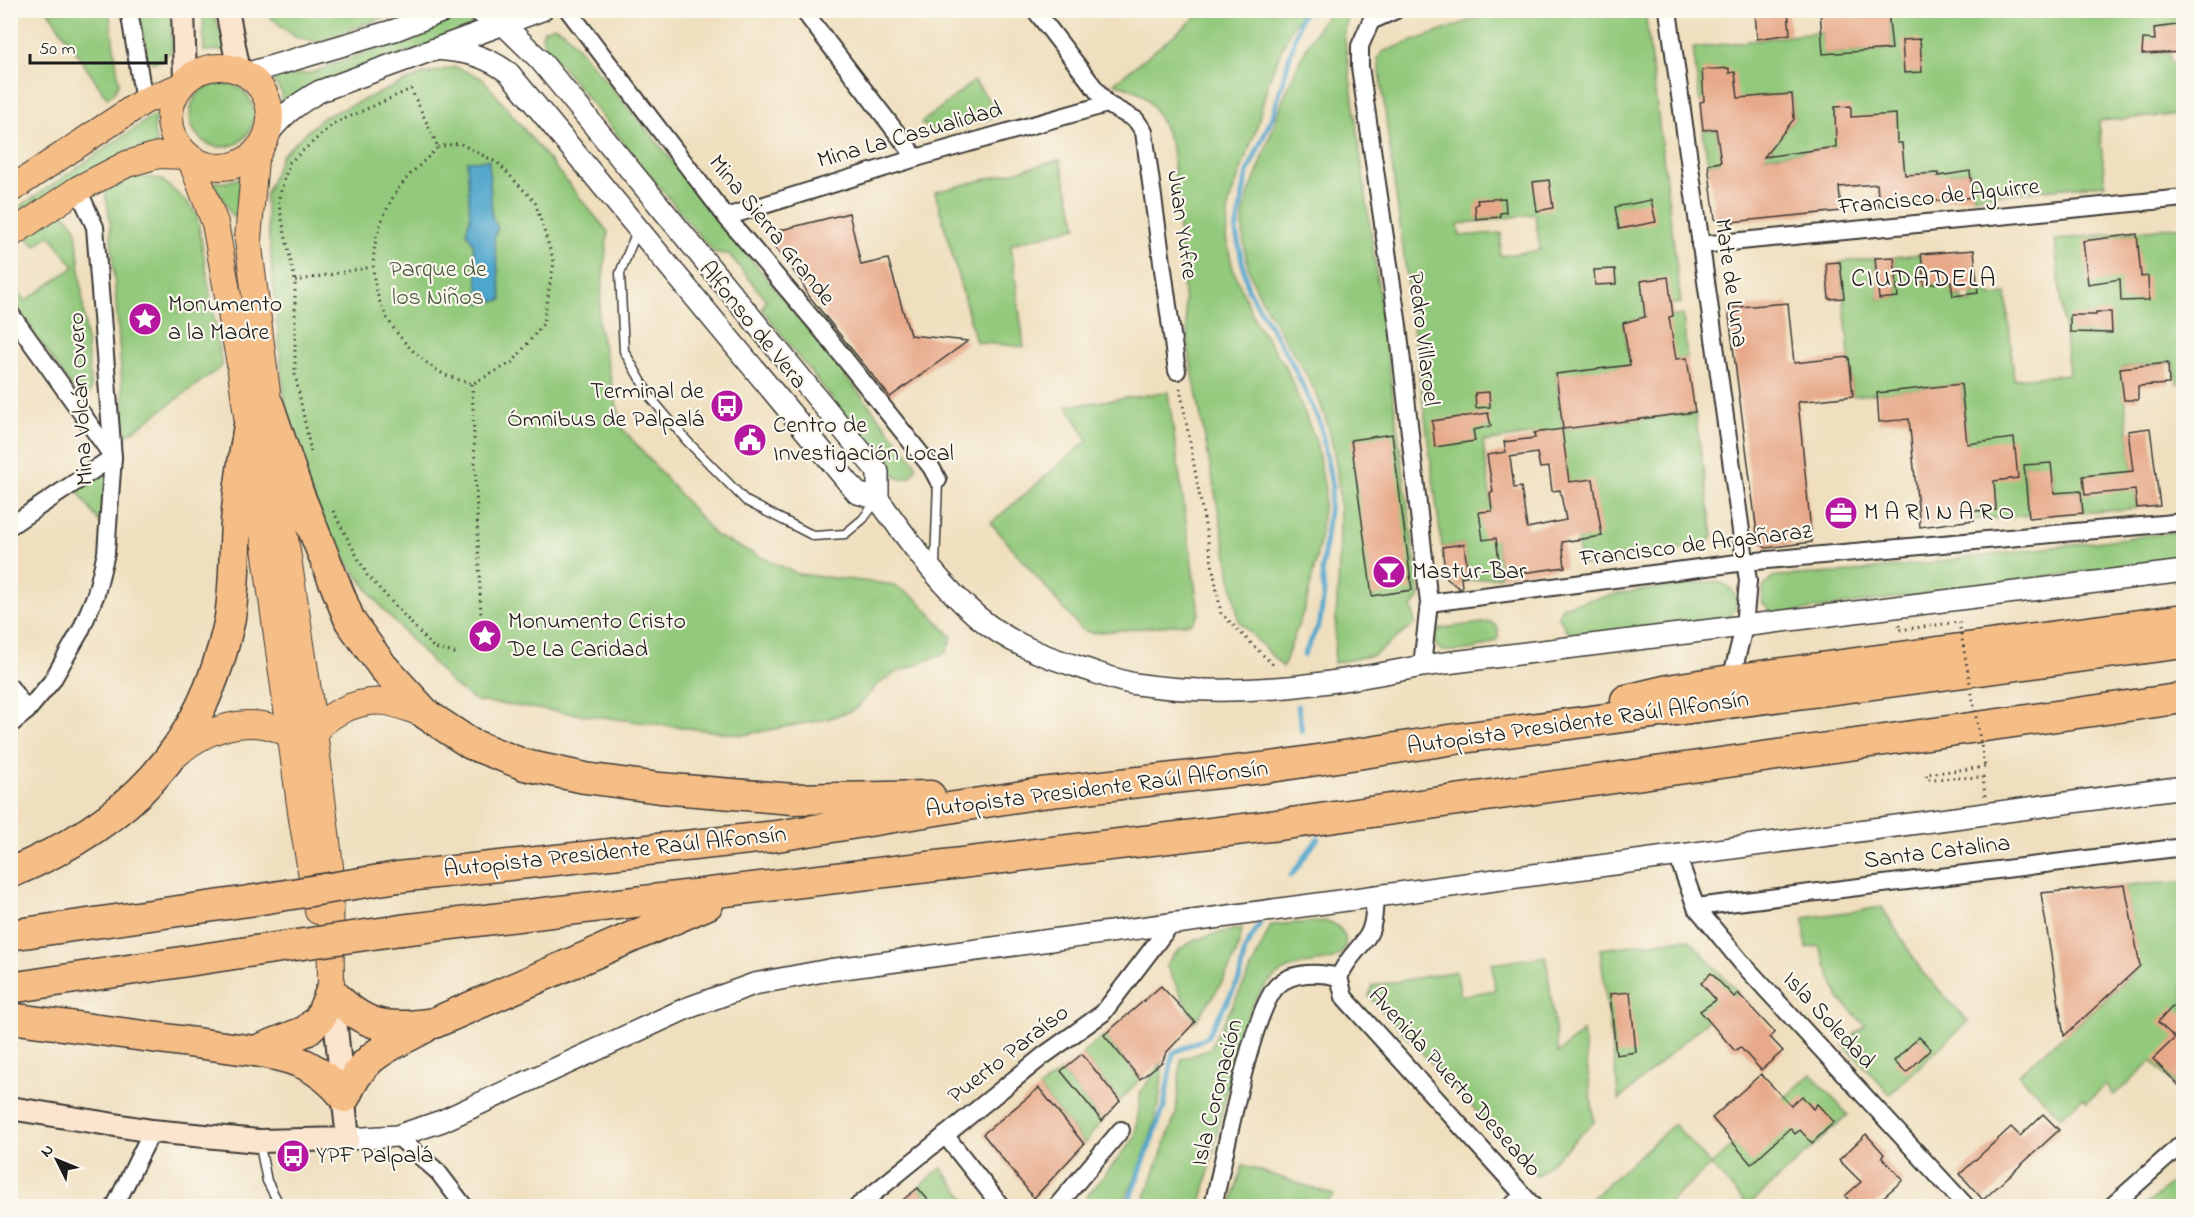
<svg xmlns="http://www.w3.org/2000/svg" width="2194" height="1217" font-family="'Indie Flower',sans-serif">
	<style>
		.green { fill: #93c97b; stroke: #58724c; stroke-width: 1.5; fill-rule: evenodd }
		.water { fill: #4fa6cc; stroke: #366174; stroke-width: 1.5 }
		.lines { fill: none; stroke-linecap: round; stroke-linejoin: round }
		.stream { stroke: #4fa6cc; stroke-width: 5 }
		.building { fill: #e7a989; fill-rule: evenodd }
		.service-casing { stroke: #3c3934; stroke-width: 11 }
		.minor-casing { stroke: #3c3934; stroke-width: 20 }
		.tertiary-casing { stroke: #3c3934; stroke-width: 24 }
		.secondary-casing { stroke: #3c3934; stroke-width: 26 }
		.primary-casing { stroke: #3c3934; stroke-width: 28 }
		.motorway-casing { stroke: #3c3934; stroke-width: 33 }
		.path { stroke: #3c3934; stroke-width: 3; stroke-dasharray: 1.5 4.5; stroke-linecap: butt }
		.service { stroke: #fff; stroke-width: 8 }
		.minor { stroke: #fff; stroke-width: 16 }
		.tertiary { stroke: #fff; stroke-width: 21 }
		.secondary { stroke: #fbe5cf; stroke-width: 22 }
		.primary { stroke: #f6be87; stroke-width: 26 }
		.motorway { stroke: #f6be87; stroke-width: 30 }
		.motorway-bridge-casing { stroke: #3c3934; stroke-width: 33; stroke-linecap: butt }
		.path-bridge { stroke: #3c3934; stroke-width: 3; stroke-dasharray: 1.5 4.5; stroke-linecap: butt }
		.motorway-bridge { stroke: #f6be87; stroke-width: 30 }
		.labels { text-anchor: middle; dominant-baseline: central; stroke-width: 4.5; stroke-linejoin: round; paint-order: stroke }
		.street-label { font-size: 24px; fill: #1c1c1c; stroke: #fbf7ec }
		.park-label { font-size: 24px; fill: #46593d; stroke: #fbf7ec }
		.poi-label { font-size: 24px; fill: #1c1c1c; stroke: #fbf7ec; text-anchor: start }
		.neighbourhood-label { font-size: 26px; letter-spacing: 1.5px; fill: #1c1c1c; stroke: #fbf7ec }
	</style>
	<rect width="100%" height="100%" fill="#fbf7ec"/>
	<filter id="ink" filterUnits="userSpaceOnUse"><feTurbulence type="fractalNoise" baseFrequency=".0167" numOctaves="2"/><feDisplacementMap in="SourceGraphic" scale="12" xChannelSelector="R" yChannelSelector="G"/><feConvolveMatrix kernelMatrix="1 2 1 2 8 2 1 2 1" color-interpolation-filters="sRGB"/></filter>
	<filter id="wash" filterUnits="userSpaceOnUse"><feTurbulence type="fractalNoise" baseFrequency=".008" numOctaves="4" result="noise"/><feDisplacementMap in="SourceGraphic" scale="24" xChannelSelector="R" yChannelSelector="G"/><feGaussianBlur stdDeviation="1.35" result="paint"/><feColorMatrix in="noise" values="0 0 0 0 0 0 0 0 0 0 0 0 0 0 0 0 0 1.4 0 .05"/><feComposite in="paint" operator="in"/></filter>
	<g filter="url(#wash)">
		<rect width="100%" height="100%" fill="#efdfbe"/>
		<g class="green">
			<polygon points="48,11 109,11 119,83 114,93 107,98"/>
			<polygon points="139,11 171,11 172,50 161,60 153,63 147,58"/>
			<polygon points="203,11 212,11 228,50 204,51"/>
			<polygon points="263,11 401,11 318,42 295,37"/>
			<path d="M1204,11H1303L1291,28L1268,82L1256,130L1229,202L1226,238L1233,269L1256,323L1286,367L1316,442L1325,490L1319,546L1307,601L1283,667L1239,621L1189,353L1172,147C1165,129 1155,102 1137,91C1130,87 1121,86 1114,83Z"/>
			<path d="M1330,11H1354L1348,17L1344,33L1420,597L1412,607L1415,624L1374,655L1334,663C1336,583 1350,501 1327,423C1313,373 1276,332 1255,286C1245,264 1240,229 1245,206C1249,191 1256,177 1261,163C1279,110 1296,55 1330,11Z"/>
			<path d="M1497,11H1645L1681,303L1645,308L1646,317L1623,323L1628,354L1669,317L1683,315L1687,358L1556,375L1563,429L1695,412L1713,536L1706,545L1581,565L1561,430L1483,442L1501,576L1461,582V577L1468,575L1464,544L1442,547L1378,58L1382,52ZM1535,214L1540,250L1500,256L1501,233L1460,236L1458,224Z"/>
			<polygon points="1888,11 2183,11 2183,24 2169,28 2168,25 2155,28 2155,40 2142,54 2170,53 2170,62 2176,63 2175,83 2183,82 2183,68 2183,114 2099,121 2105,184 1973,197 1970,171 1949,174 1941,200 1938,173 1905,175 1902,143 1835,147 1708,164 1703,130 1716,129 1720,153 1751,154 1772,150 1768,126 1775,133 1785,130 1794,119 1792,94 1700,102 1693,48 1821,32 1824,54 1892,49"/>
			<polygon points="459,17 477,25 280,105 282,93 271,78 311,73"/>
			<polygon points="554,26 564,31 648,131 914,461 916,467 911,477 900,479 895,476 792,349 762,309 766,300 729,254 715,253 697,233 545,46 542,35 544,30"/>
			<polygon points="455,67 482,78 608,232 598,323 622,428 716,536 798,574 890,584 915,597 952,637 946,653 893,674 876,686 856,709 827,719 742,735 476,701 452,684 382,608 332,542 288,436 265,196 282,155 322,118 418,76"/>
			<path d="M974,81L1001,115C982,120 935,139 921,123Z"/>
			<circle cx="222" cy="115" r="32"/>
			<path d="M153,116L156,118C152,129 155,137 158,147L129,150L11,227V213Z"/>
			<polygon points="1060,160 1077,227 1011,244 1024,347 976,342 935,192"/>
			<polygon points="132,176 161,179 188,203 197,215 222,366 126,436 110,221 105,191 118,180"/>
			<polygon points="242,177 236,215 233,217 213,182 227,182"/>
			<polygon points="63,211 76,228 91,390 86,400 76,394 11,300 10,281 25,301 74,267 50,235 35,246 27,237"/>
			<polygon points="2183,226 2183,382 2177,383 2174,362 2121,368 2137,508 2083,513 2081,491 2054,493 2051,464 2024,465 2029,515 1974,520 1961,384 1853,396 1840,262 1875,258 1876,270 1870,272 1870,280 1878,281 1879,299 1898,297 1894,257 1921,254 1924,285 1951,281 1953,296 1962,296 1964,303 1972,302 1972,294 1988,290 1990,296 2006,294 2014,379 2069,374 2055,240"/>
			<polygon points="1168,392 1199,614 1192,623 1092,633 1081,629 991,523 1088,440 1067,406"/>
			<polygon points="109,465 105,530 75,488"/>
			<polygon points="2183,531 2183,558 1780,614 1773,613 1762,602 1763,588 1771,578 1777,576 1853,572"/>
			<path d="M1711,582C1727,581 1738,591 1736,608L1727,620L1579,638L1567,631L1558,616L1562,607C1611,592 1660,588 1711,582Z"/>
			<path d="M1491,622L1498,628V638C1486,650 1459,652 1442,651L1435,645V635L1442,628Z"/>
			<polygon points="2183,882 2183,1094 2152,1061 2114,1095 2105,1085 2087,1102 2083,1098 2061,1117 2018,1074 2099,1006 2139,967 2125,885"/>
			<polygon points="1882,907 1922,972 1968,1021 1890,1094 1844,1045 1865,1025 1839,998 1819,946 1806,948 1804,918"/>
			<path d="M1326,921C1341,924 1353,941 1340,955C1332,962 1318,961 1309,963C1264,970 1253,1002 1238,1040L1201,1206H1142L1176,1114L1181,1059L1209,1050L1247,978L1271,925Z"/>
			<path d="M1242,928C1239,962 1215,994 1195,1022L1166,965C1182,938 1214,934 1242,928Z"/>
			<polygon points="1683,939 1690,940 1738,993 1619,1100 1600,949"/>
			<polygon points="1546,956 1558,1053 1583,1031 1594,1122 1537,1176 1369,996 1372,986 1456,971 1461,996 1495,990 1492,964"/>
			<polygon points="1104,1035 1140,1079 1120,1101 1082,1054"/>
			<path d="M1162,1062C1163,1111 1144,1164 1121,1206H1079L1135,1138L1141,1091Z"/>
			<polygon points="1061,1071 1102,1121 1084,1144 1039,1088"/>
			<polygon points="1811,1074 1848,1115 1748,1206 1711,1165 1665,1206 1583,1206 1674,1124 1711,1165"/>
			<polygon points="1243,1165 1334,1195 1321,1206 1231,1206"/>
			<polygon points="941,1168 971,1206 933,1206 918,1188"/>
			<polygon points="2183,1172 2183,1206 2145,1206"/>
		</g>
		<polygon class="water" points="489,160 492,217 498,228 494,238 502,300 480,303 473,243 466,231 470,219 467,161"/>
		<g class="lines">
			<g class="stream">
				<polyline points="1304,655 1320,622 1324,593 1322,570 1332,486 1320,423 1292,363 1248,289 1236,232 1247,173 1274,113 1301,16 1307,10"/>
				<polyline points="1298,706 1302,732"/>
				<polyline points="1291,876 1318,838"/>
				<polyline points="1127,1206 1164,1107 1173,1053 1207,1037 1239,980 1245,949 1260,923"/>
			</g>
		</g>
		<g id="blocks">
			<g class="building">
				<polygon points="1755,10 1788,10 1790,34 1757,39"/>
				<polygon points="1820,10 1888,10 1892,49 1823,54"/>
				<polygon points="2184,24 2184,52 2142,54 2143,39 2155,40 2154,28"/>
				<polygon points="1920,39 1922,72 1904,73 1902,40"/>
				<polygon points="1729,68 1729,73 1735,72 1738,98 1792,94 1794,119 1764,157 1836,147 1835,107 1851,106 1851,117 1896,114 1897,143 1902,143 1905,175 1938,173 1938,176 1970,171 1973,197 1879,207 1877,184 1839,187 1841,211 1721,223 1715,219 1708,164 1721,162 1716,129 1703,130 1700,102 1704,101 1702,70"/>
				<polygon points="1549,180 1553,208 1537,211 1533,182"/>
				<polygon points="1505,198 1506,212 1500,213 1500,217 1476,219 1475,205 1478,204 1477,200"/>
				<polygon points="1651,200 1656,222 1619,229 1615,207"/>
				<polygon points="849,213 861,265 888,259 910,335 968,341 890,397 809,296 801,281 770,240 773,232"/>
				<polygon points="2137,234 2141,277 2148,276 2149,300 2121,301 2120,279 2088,284 2083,241"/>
				<polygon points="1974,250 1978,293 1953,296 1951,281 1924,285 1921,254"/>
				<polygon points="1894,257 1898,297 1879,299 1875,258"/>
				<polygon points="1840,262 1844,298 1829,299 1826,263"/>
				<polygon points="1615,269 1616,284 1595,285 1594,270"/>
				<polygon points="1668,277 1673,316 1669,317 1676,359 1687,358 1695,412 1563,429 1556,374 1630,365 1623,323 1645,317 1641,281"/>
				<polygon points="1788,303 1794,363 1849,357 1853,396 1798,402 1812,542 1766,548 1758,541 1728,308"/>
				<polygon points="2096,312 2111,312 2112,333 2070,332 2070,315 2096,315"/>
				<polygon points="2168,363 2169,384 2138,386 2138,400 2124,400 2120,368"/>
				<polygon points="1961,384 1967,444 2014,438 2018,478 1994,481 1996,510 1973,511 1974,520 1920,527 1909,419 1879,422 1877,393"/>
				<polygon points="1489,392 1490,407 1476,408 1475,393"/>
				<polygon points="1488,413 1491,426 1473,430 1475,441 1435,447 1432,421"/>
				<polygon points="2150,428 2160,506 2137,508 2135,490 2085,495 2083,476 2133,471 2128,431"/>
				<path d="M1562,429L1569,482L1593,479L1602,536L1562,542L1565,567L1501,576L1496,538L1483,540L1479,512L1492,511L1490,493L1493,492L1487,455L1506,452L1504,442L1535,438L1534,433ZM1537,453L1540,468L1549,467L1552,491L1560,490L1566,520L1527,528L1521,487L1514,488L1510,457Z"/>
				<polygon points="1392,434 1412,590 1372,596 1351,440"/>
				<polygon points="2051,463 2054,493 2081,491 2083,513 2029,518 2024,465"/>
				<polygon points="1464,544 1468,575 1461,577 1462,588 1459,588 1446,578 1442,547"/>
				<polygon points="2125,885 2140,966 2064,1036 2041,893"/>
				<polygon points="1711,973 1734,997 1738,993 1775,1033 1770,1037 1783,1051 1761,1070 1740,1047 1735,1051 1700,1011 1716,1000 1701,983"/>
				<polygon points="1161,986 1195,1022 1166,1053 1162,1062 1140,1079 1104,1035"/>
				<polygon points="1630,992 1636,1052 1616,1055 1610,994"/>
				<polygon points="2173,1006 2184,1016 2184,1091 2153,1059 2175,1038 2158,1022"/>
				<polygon points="1919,1037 1931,1049 1906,1073 1894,1061"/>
				<polygon points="1082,1054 1120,1101 1102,1121 1061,1071"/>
				<polygon points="1761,1074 1791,1106 1802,1096 1813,1109 1817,1104 1834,1122 1812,1143 1800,1130 1795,1134 1790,1128 1751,1164 1712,1118"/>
				<polygon points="1039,1088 1084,1144 1034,1198 983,1134"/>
				<polygon points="2043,1114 2059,1130 1983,1200 1960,1174 2011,1127 2020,1136"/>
				<polygon points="1866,1134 1884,1154 1882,1157 1903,1180 1873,1206 1854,1206 1845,1196 1861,1182 1839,1160"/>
				<polygon points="918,1188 933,1206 895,1206"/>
			</g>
		</g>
	</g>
	<g filter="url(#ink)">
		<use href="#blocks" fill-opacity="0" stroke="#3c3934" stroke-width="1.5"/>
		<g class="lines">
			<g class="service-casing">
				<g id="service">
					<polyline points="637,231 620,273 624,351 651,398 687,441 746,501 814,536 845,534 863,519 878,499"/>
					<polyline points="935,566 938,480"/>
					<polyline points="259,1141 267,1181 280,1206"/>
				</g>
			</g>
			<g class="minor-casing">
				<g id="minor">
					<polyline points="129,10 144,101"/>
					<polyline points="568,10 726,217 821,329 931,467 938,480"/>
					<polyline points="803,10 916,158"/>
					<polyline points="1035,10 1107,104 1136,120 1144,132 1177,371"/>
					<polyline points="1396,10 1371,21 1360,46 1360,67 1398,326 1429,603 1422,666"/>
					<polyline points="1668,10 1748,581 1744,627 1731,680"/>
					<polyline points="726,217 916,158 1107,104"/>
					<polyline points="1700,245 2184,198"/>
					<polyline points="10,313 113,457 10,526"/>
					<polyline points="1429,603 1745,562 2184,522"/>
					<polyline points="10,687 27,711"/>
					<polyline points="10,725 27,711 52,681 81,630 96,594 106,553 113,457 95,227 78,189"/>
					<polyline points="1677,855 1696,907 1741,962 1966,1206"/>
					<path d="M1375,894C1374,908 1375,925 1367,937C1356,953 1348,957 1339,977L1344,997L1533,1206"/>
					<polyline points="1696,907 2184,847"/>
					<polyline points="945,1135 1001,1206"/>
					<polyline points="397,1136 438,1172 464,1206"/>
					<polyline points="115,1206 152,1131"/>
					<polyline points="858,1206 1043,1056 1103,1013 1171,924"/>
					<polyline points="1057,1206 1121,1130"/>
					<path d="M1213,1206C1224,1161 1250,1015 1277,986C1292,971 1320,972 1339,977"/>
					<polyline points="1511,1206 1523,1196"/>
					<polyline points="2112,1206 2184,1142"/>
				</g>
			</g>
			<g class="tertiary-casing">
				<g id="tertiary">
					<polyline points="477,10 505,26 540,60 878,472 878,499"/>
					<path d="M435,49C464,51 485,55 509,73L857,493L878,499"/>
					<polyline points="245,74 395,30 446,10"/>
					<path d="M264,140C280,117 295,105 320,91L542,10"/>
					<path d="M878,499C909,541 938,583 978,617C1008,642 1042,656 1079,667C1098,673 1117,681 1136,684C1232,699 1327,685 1422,666L2184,571"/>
					<polyline points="348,1139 397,1136 442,1121 685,1009 754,984 829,970 2184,787"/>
				</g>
			</g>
			<g class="secondary-casing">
				<g id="secondary">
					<polyline points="183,10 185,80"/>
					<polyline points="227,10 239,71"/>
					<polyline points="10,1108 152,1131 258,1141 348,1139 332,992"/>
				</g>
			</g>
			<g class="primary-casing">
				<g id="primary">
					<circle cx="220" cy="117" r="50"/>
					<polyline points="261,147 255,159 248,239 285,538 314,730 330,867 331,991"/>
					<polyline points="190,158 215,223 240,364 302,819 318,911"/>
					<polyline points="10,190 144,101 181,86"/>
					<polyline points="10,235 78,189 127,164 158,155 187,156"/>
					<path d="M308,741C322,716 357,698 386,702C399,704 414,711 427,715"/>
					<path d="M176,755C209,724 266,709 302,745"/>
				</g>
			</g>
			<g class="motorway-casing">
				<g id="motorway">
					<polyline points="269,406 298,492 350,621 383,667 427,715 471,744 525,765 585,778 660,788 793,799 930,796"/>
					<polyline points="1626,700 1668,690 1731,680 2184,619"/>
					<path d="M10,873C128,824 202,750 229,623C235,591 234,555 236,523C238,488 245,453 250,418"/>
					<polyline points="398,877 777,836 1041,793 1271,767 1462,738 2184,643"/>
					<polyline points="401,930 1278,825 2184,698"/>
					<polyline points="10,935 249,901"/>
					<polyline points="10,988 254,951"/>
					<path d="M10,1018L255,1051L306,1031L320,1018L331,991C363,1028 388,1030 434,1023L708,904"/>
					<path d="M255,1051C296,1058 318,1065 345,1097C363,1054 385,1049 424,1028"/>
				</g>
			</g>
			<g class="path">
				<polyline points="295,281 371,267"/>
				<polyline points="472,384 481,616"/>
				<polyline points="1180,388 1221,613 1272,664 1272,668"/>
				<path d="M311,452L295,374V281L278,201L289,163L333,124L411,89L438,147C425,161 407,175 397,191C353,260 372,326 438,371C447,377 461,380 472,384L513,362L543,324L554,262L535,202L498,163L459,143L438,147"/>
				<polyline points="333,511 367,575 434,648 458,654"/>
				<polyline points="1899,625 1899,630 1959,622"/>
				<polyline points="1985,796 1983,777 1927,779 1926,774 1985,767"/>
			</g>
			<use href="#service" class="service"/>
			<use href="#minor" class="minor"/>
			<use href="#tertiary" class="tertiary"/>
			<use href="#secondary" class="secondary"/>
			<use href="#primary" class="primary"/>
			<use href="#motorway" class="motorway"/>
			<g class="motorway-bridge-casing">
				<g id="motorway-bridge">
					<polyline points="249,901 398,877"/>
					<polyline points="254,951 401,930"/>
				</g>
			</g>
			<polyline class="path-bridge" points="1959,622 1985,767"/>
			<use href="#motorway-bridge" class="motorway-bridge"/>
		</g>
	</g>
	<defs>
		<g id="sight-disc" transform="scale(1.725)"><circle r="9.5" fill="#b5179e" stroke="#fbf7ec"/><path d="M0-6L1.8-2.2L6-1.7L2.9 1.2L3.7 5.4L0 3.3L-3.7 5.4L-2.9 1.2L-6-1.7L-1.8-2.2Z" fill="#fff"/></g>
		<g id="bus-disc" transform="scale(1.725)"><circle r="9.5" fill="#b5179e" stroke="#fbf7ec"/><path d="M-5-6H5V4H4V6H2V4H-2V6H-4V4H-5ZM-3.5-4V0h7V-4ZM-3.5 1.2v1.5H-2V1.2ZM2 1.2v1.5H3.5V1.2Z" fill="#fff"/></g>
		<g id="civic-disc" transform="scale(1.725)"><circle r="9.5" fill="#b5179e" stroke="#fbf7ec"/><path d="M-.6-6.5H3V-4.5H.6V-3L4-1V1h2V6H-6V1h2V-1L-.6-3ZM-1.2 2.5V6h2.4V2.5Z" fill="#fff"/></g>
		<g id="office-disc" transform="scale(1.725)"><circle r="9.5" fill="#b5179e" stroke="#fbf7ec"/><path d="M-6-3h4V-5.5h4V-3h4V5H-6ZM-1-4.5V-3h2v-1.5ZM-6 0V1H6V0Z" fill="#fff"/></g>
		<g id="bar-disc" transform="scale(1.725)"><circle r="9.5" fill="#b5179e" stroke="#fbf7ec"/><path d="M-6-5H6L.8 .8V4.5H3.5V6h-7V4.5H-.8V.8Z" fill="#fff"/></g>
	</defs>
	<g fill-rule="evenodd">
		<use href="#sight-disc" x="145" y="319"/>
		<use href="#bus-disc" x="727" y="406"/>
		<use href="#civic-disc" x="750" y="440"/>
		<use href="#office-disc" x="1841" y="513"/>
		<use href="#bar-disc" x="1389" y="572"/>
		<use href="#sight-disc" x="485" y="636"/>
		<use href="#bus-disc" x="293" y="1156"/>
	</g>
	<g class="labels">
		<g class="street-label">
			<text transform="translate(910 136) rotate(-16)">Mina La Casualidad</text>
			<text transform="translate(1939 198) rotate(-6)">Francisco de Aguirre</text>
			<text transform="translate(1181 225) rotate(82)">Juan Yufre</text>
			<text transform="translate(771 231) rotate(51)">Mina Sierra Grande</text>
			<text transform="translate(1730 283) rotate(82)">Mate de Luna</text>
			<text transform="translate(752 326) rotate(51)">Alfonso de Vera</text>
			<text transform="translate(1422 339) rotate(83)">Pedro Villaroel</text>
			<text transform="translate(82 399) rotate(-93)">Mina Volcán Overo</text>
			<text transform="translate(1696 546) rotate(-7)">Francisco de Argañaraz</text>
			<text transform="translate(1578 724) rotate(-8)">Autopista Presidente Raúl Alfonsín</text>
			<text transform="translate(1097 790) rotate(-7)">Autopista Presidente Raúl Alfonsín</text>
			<text transform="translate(615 853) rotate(-6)">Autopista Presidente Raúl Alfonsín</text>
			<text transform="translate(1937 853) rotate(-7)">Santa Catalina</text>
			<text transform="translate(1828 1021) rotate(47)">Isla Soledad</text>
			<text transform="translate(1009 1055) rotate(-38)">Puerto Paraíso</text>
			<text transform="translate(1454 1083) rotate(48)">Avenida Puerto Deseado</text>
			<text transform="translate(1218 1093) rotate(-76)">Isla Coronación</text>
		</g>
		<g class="park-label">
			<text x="438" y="270">Parque de<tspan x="438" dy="28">los Niños</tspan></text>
		</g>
		<g class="poi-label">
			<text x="168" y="305">Monumento<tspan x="168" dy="28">a la Madre</tspan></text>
			<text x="704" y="392" text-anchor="end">Terminal de<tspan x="704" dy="28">Ómnibus de Palpalá</tspan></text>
			<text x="773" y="426">Centro de<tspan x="773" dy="28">Investigación Local</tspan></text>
			<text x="1864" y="513">M A R I N A R O</text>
			<text x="1412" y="572">Mastur-Bar</text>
			<text x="508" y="622">Monumento Cristo<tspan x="508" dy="28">De La Caridad</tspan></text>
			<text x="316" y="1156">YPF Palpalá</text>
		</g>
		<g class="neighbourhood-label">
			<text x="1924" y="280">CIUDADELA</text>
		</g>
	</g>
	<rect width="2194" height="1217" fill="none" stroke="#fbf7ec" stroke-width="36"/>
	<g transform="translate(57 1160) rotate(313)" stroke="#fbf7ec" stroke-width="4.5" paint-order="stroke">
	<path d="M0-4.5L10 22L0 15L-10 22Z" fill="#1c1c1c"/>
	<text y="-9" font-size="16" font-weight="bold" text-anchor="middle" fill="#1c1c1c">N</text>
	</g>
	<path d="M30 54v9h136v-9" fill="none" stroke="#1c1c1c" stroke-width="3"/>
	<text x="39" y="54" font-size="18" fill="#1c1c1c" stroke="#fbf7ec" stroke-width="4.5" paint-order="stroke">50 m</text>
</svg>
